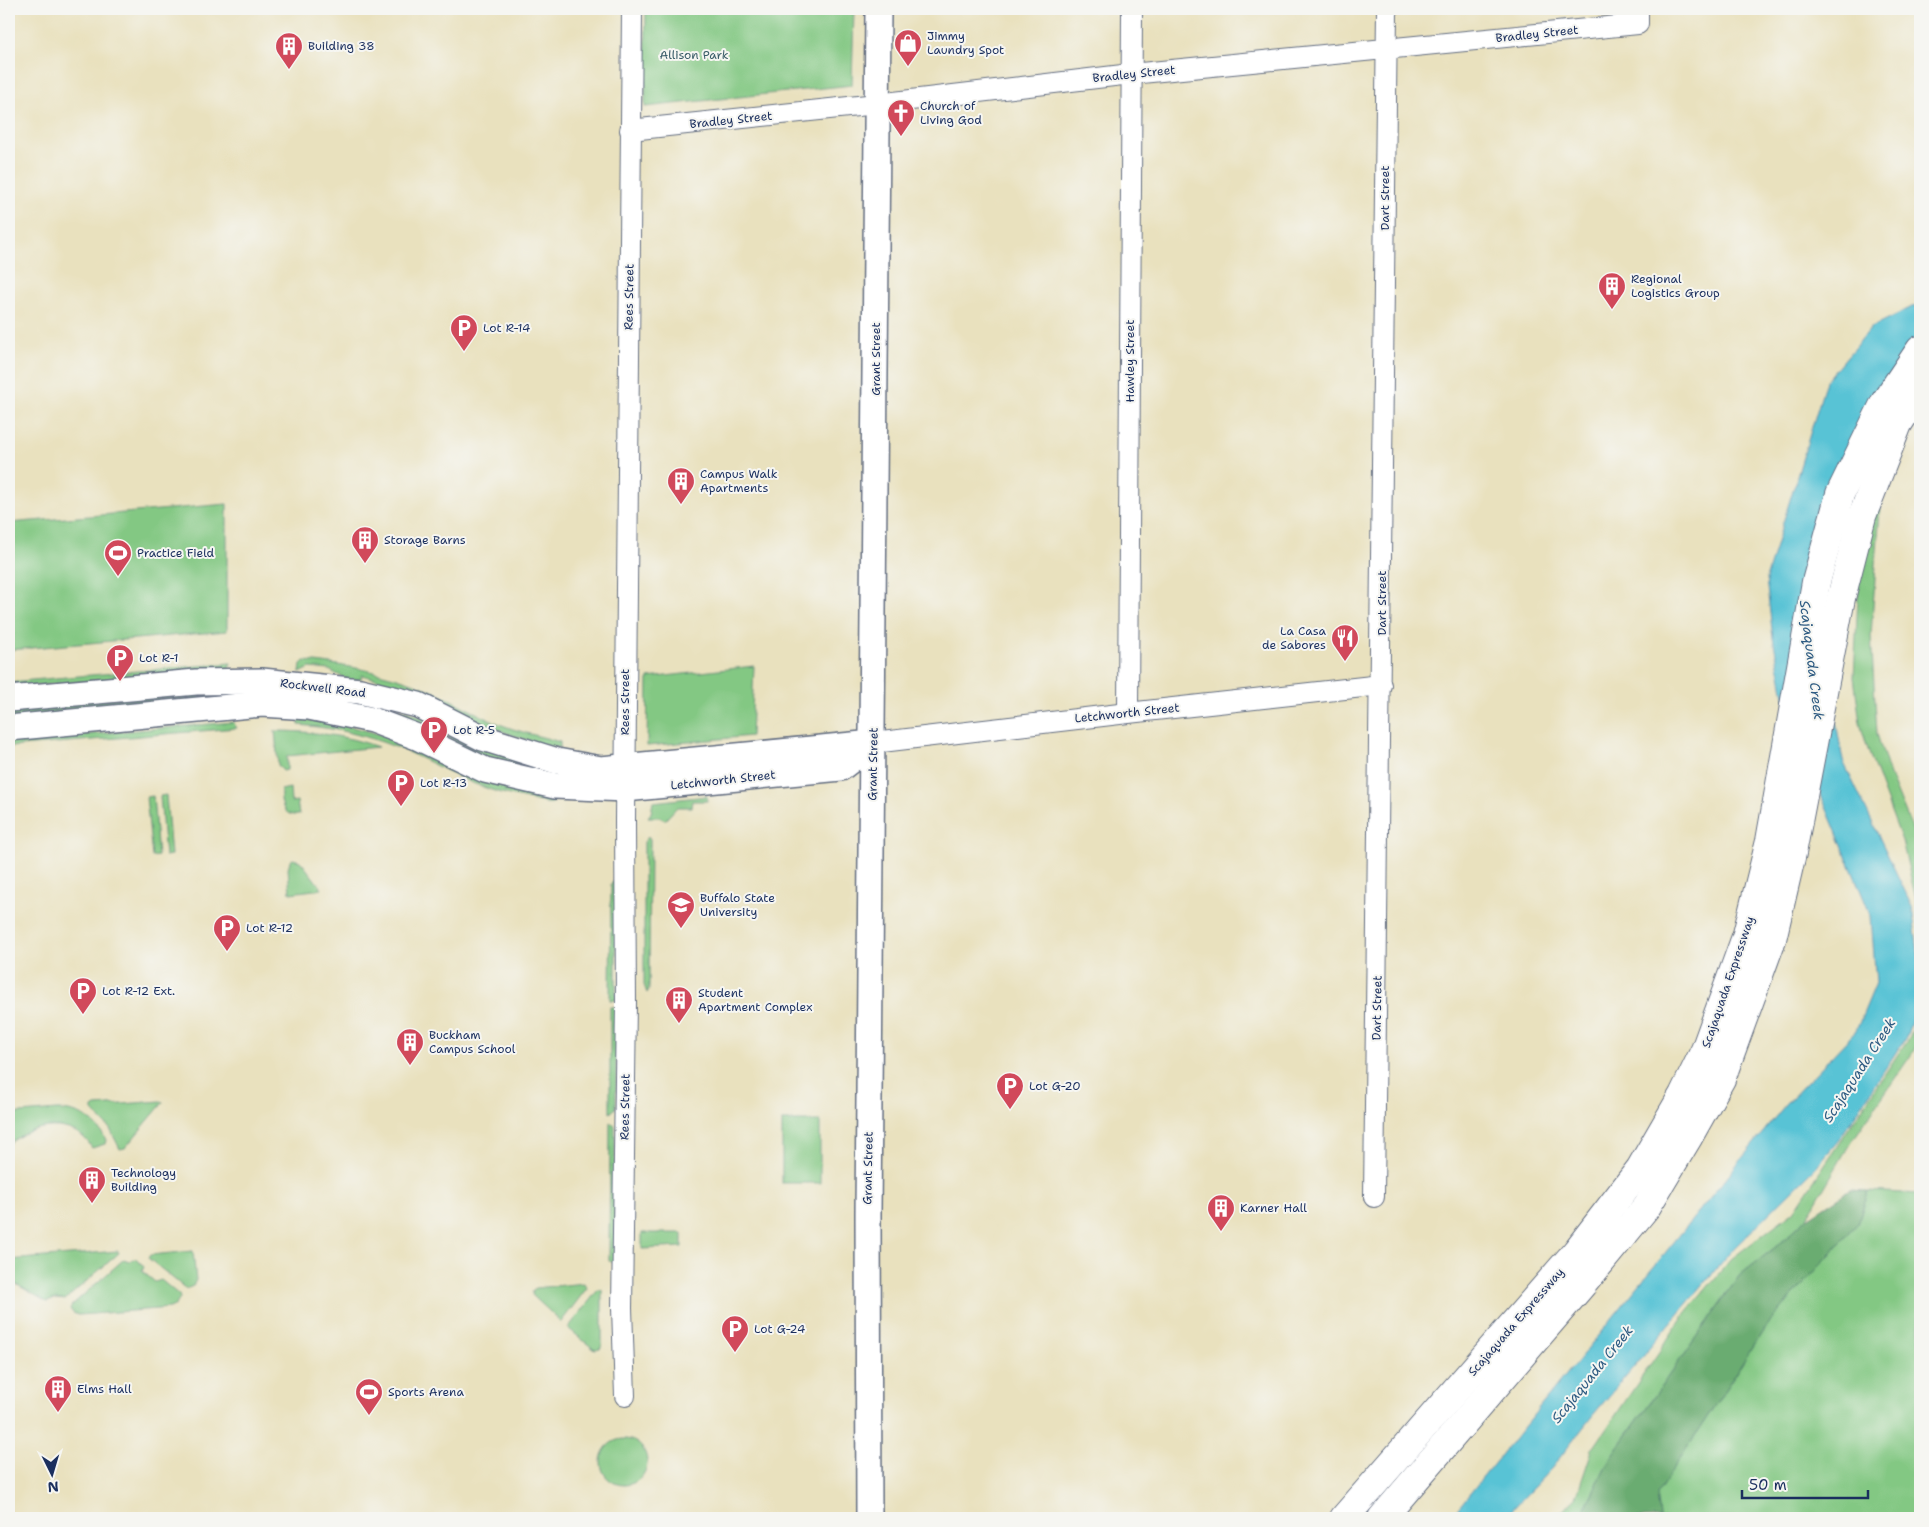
<svg xmlns="http://www.w3.org/2000/svg" width="1929" height="1527" font-family="'Shantell Sans',sans-serif">
	<style>
		.green { fill: #83c883; stroke: #4f7c70 }
		.forest { fill: #6aac71; stroke: #426e68 }
		.water { fill: #59c3d5; stroke: #3a799a }
		.lines { fill: none; stroke-linecap: round; stroke-linejoin: round }
		.minor-casing { stroke: #636d80; stroke-width: 22 }
		.tertiary-casing { stroke: #636d80; stroke-width: 28 }
		.trunk-casing { stroke: #636d80; stroke-width: 30 }
		.minor { stroke: #fff; stroke-width: 20 }
		.tertiary { stroke: #fff; stroke-width: 25 }
		.trunk { stroke: #fff; stroke-width: 28 }
		.labels { text-anchor: middle; dominant-baseline: central; stroke-width: 4; stroke-linejoin: round; paint-order: stroke }
		.street-label { font-size: 12px; fill: #1b2f5e; stroke: #f6f6f2 }
		.poi-label { font-size: 12px; fill: #1b2f5e; stroke: #f6f6f2; text-anchor: start }
		.park-label { font-size: 12px; fill: #3a5d69; stroke: #f6f6f2 }
		.water-label { font-size: 14px; font-style: italic; fill: #2e5b82; stroke: #f6f6f2 }
	</style>
	<rect width="100%" height="100%" fill="#f6f6f2"/>
	<filter id="ink" filterUnits="userSpaceOnUse"><feTurbulence type="fractalNoise" baseFrequency=".02" numOctaves="2"/><feDisplacementMap in="SourceGraphic" scale="10" xChannelSelector="R" yChannelSelector="G"/><feConvolveMatrix kernelMatrix="1 2 1 2 8 2 1 2 1" color-interpolation-filters="sRGB"/></filter>
	<filter id="wash" filterUnits="userSpaceOnUse"><feTurbulence type="fractalNoise" baseFrequency=".0096" numOctaves="4" result="noise"/><feDisplacementMap in="SourceGraphic" scale="20" xChannelSelector="R" yChannelSelector="G"/><feGaussianBlur stdDeviation="1.12" result="paint"/><feColorMatrix in="noise" values="0 0 0 0 0 0 0 0 0 0 0 0 0 0 0 0 0 1.4 0 .05"/><feComposite in="paint" operator="in"/></filter>
	<g filter="url(#wash)">
		<rect width="100%" height="100%" fill="#e9e1be"/>
		<g class="green">
			<polygon points="646,9 854,9 852,85 645,107"/>
			<polygon points="1920,384 1920,412 1908,427 1881,495 1871,635 1877,734 1890,775 1916,838 1920,859 1920,916 1902,841 1869,753 1860,723 1854,677 1860,555 1875,463 1891,419 1909,393"/>
			<polygon points="227,504 227,631 9,650 9,523"/>
			<path d="M304,661C349,665 396,674 437,693C462,705 486,720 513,729C528,734 544,737 560,742V748C509,739 471,717 425,695C405,686 383,681 362,675L361,679L350,681L329,670L310,668L300,673L301,664Z"/>
			<polygon points="231,663 229,669 9,688 9,682"/>
			<polygon points="754,666 751,736 647,746 648,678"/>
			<polygon points="181,693 230,697 9,722 9,707"/>
			<polygon points="319,696 405,711 602,780 494,764"/>
			<path d="M299,719C331,722 363,728 393,739C426,752 457,772 491,783C512,790 533,795 555,799L554,802L550,804C527,799 505,795 483,787C458,778 435,764 410,753C374,737 338,728 299,725Z"/>
			<polygon points="233,722 237,728 9,747 9,741"/>
			<path d="M275,731C309,731 346,735 378,747L287,756V770L283,771L278,765Z"/>
			<path d="M290,788L291,802L297,801L299,815C283,817 280,803 281,790Z"/>
			<polygon points="166,795 171,855 165,856 160,796"/>
			<polygon points="153,796 158,856 152,857 146,797"/>
			<polygon points="707,796 707,801 692,801 691,807 677,807 665,820 659,817 648,817 651,813 653,802"/>
			<polygon points="648,837 650,840 649,989 647,993 644,985 644,842"/>
			<polygon points="293,859 300,861 302,863 322,889 290,893 288,868 290,861"/>
			<polygon points="616,880 616,1000 610,1000 611,884"/>
			<polygon points="610,1007 616,1007 616,1108 610,1113"/>
			<polygon points="1920,1014 1920,1042 1848,1147 1806,1219 1778,1245 1740,1275 1608,1462 1580,1518 1555,1518 1576,1498 1592,1450 1682,1318 1731,1259 1794,1211 1910,1036"/>
			<polygon points="161,1101 163,1102 162,1104 125,1148 120,1149 110,1129 93,1111 93,1108 96,1106"/>
			<path d="M57,1110C79,1110 96,1120 106,1140L105,1144L92,1148C75,1117 31,1124 9,1144V1114Z"/>
			<rect x="782" y="1121" width="38" height="62"/>
			<polygon points="610,1122 615,1126 615,1263 609,1261"/>
			<polygon points="1869,1191 1920,1194 1920,1518 1660,1518 1657,1494 1767,1325 1857,1224"/>
			<polygon points="642,1233 682,1233 682,1247 642,1249"/>
			<polygon points="118,1251 119,1253 65,1300 55,1299 47,1302 9,1280 9,1260"/>
			<polygon points="193,1251 196,1280 193,1286 186,1289 148,1258 150,1255"/>
			<polygon points="124,1259 129,1261 137,1259 144,1267 142,1271 155,1282 161,1280 179,1295 180,1298 176,1305 170,1308 79,1315 73,1313 70,1309 72,1305"/>
			<polygon points="584,1283 587,1288 561,1322 532,1295 533,1291 536,1288"/>
			<polygon points="598,1290 602,1290 602,1345 600,1349 595,1350 568,1328"/>
			<circle cx="624" cy="1462" r="23"/>
		</g>
		<polygon class="forest" points="1850,1190 1869,1191 1857,1224 1767,1325 1657,1494 1660,1518 1580,1518 1608,1462 1740,1275 1778,1245 1806,1219"/>
		<polygon class="water" points="1920,303 1920,369 1855,429 1818,520 1821,639 1843,761 1912,906 1920,968 1920,998 1906,1037 1838,1141 1815,1168 1733,1249 1593,1415 1551,1469 1504,1518 1450,1518 1786,1104 1856,1031 1876,983 1871,916 1821,795 1797,763 1773,638 1766,579 1826,381 1872,327"/>
	</g>
	<g filter="url(#ink)">
		<g class="lines">
			<g class="minor-casing">
				<g id="minor">
					<polyline points="630,130 877,104 1131,74 1638,24 1638,9"/>
					<polyline points="1128,713 1132,9"/>
					<polyline points="873,743 1128,713 1381,685"/>
					<polyline points="1374,1197 1387,9"/>
					<polyline points="625,1396 622,1308 626,1003 625,821 632,9"/>
				</g>
			</g>
			<g class="tertiary-casing">
				<g id="tertiary">
					<polyline points="9,699 196,682 262,681 360,691 418,705 483,738 557,761 601,769 873,743"/>
					<polyline points="9,728 262,704 309,707 372,720 417,737 485,770 555,786 625,789 841,768 873,743"/>
					<polyline points="869,1518 868,1215 878,9"/>
				</g>
			</g>
			<g class="trunk-casing">
				<g id="trunk">
					<polyline points="1344,1518 1576,1252 1640,1169 1683,1095 1705,1050 1747,934 1770,841 1816,582 1840,494 1885,402 1920,350"/>
					<polyline points="1382,1518 1582,1285 1647,1206 1689,1136 1721,1079 1772,939 1792,853 1841,598 1862,516 1898,424 1920,390"/>
				</g>
			</g>
			<use href="#minor" class="minor"/>
			<use href="#tertiary" class="tertiary"/>
			<use href="#trunk" class="trunk"/>
		</g>
	</g>
	<defs>
		<g id="shop-pin" transform="scale(1.4375)"><path d="M0 17L-7.5 6A9.5 9.5 0 1 1 7.5 6Z" fill="#d1495b" stroke="#f6f6f2"/><path d="M-5-2.5h2.3a2.7 3.5 0 0 1 5.4 0H5L5.5 6h-11ZM-1.5-2.5h3a1.5 2.3 0 0 0-3 0Z" fill="#fff"/></g>
		<g id="building-pin" transform="scale(1.4375)"><path d="M0 17L-7.5 6A9.5 9.5 0 1 1 7.5 6Z" fill="#d1495b" stroke="#f6f6f2"/><path d="M-4-6H4V6H1V3H-1V6H-4ZM-2.5-4.3h1.7v1.8h-1.7ZM.8-4.3h1.7v1.8H.8ZM-2.5-1h1.7V.8h-1.7ZM.8-1h1.7V.8H.8Z" fill="#fff"/></g>
		<g id="church-pin" transform="scale(1.4375)"><path d="M0 17L-7.5 6A9.5 9.5 0 1 1 7.5 6Z" fill="#d1495b" stroke="#f6f6f2"/><path d="M-1.2-6h2.4v3.5h3.3v2.4h-3.3V6h-2.4V-.1h-3.3v-2.4h3.3Z" fill="#fff"/></g>
		<g id="parking-pin" transform="scale(1.4375)"><path d="M0 17L-7.5 6A9.5 9.5 0 1 1 7.5 6Z" fill="#d1495b" stroke="#f6f6f2"/><path d="M-3.5-5.5H1a3.5 3.5 0 0 1 0 7H-1V5.5H-3.5ZM-1-3.4V-.6H.8a1.4 1.4 0 0 0 0-2.8Z" fill="#fff"/></g>
		<g id="stadium-pin" transform="scale(1.4375)"><path d="M0 17L-7.5 6A9.5 9.5 0 1 1 7.5 6Z" fill="#d1495b" stroke="#f6f6f2"/><path d="M0-5a6.5 5 0 1 0 0 10a6.5 5 0 1 0 0-10ZM-3.5-1.8h7v3.6h-7Z" fill="#fff"/></g>
		<g id="restaurant-pin" transform="scale(1.4375)"><path d="M0 17L-7.5 6A9.5 9.5 0 1 1 7.5 6Z" fill="#d1495b" stroke="#f6f6f2"/><path d="M-5-6h1v4h1v-4h1v4h1v-4h1v5L-1.5 .5V6h-2V.5L-5-1ZM5-6V6H3V1.5H1.5Q1.5-4 5-6Z" fill="#fff"/></g>
		<g id="university-pin" transform="scale(1.4375)"><path d="M0 17L-7.5 6A9.5 9.5 0 1 1 7.5 6Z" fill="#d1495b" stroke="#f6f6f2"/><path d="M0-5L7-2L0 1L-7-2ZM-4 1L0 2.5L4 1V4Q0 6-4 4Z" fill="#fff"/></g>
	</defs>
	<g fill-rule="evenodd">
		<use href="#shop-pin" x="908" y="43"/>
		<use href="#building-pin" x="289" y="46"/>
		<use href="#church-pin" x="901" y="113"/>
		<use href="#building-pin" x="1612" y="286"/>
		<use href="#parking-pin" x="464" y="328"/>
		<use href="#building-pin" x="681" y="481"/>
		<use href="#building-pin" x="365" y="540"/>
		<use href="#stadium-pin" x="118" y="553"/>
		<use href="#restaurant-pin" x="1345" y="638"/>
		<use href="#parking-pin" x="120" y="658"/>
		<use href="#parking-pin" x="434" y="730"/>
		<use href="#parking-pin" x="401" y="783"/>
		<use href="#university-pin" x="681" y="905"/>
		<use href="#parking-pin" x="227" y="928"/>
		<use href="#parking-pin" x="83" y="991"/>
		<use href="#building-pin" x="679" y="1000"/>
		<use href="#building-pin" x="410" y="1042"/>
		<use href="#parking-pin" x="1010" y="1086"/>
		<use href="#building-pin" x="92" y="1180"/>
		<use href="#building-pin" x="1221" y="1208"/>
		<use href="#parking-pin" x="735" y="1329"/>
		<use href="#building-pin" x="58" y="1389"/>
		<use href="#stadium-pin" x="369" y="1392"/>
	</g>
	<g class="labels">
		<g class="street-label">
			<text transform="translate(1537 34) rotate(-6)">Bradley Street</text>
			<text transform="translate(1134 74) rotate(-6)">Bradley Street</text>
			<text transform="translate(731 120) rotate(-6)">Bradley Street</text>
			<text transform="translate(1385 198) rotate(-90)">Dart Street</text>
			<text transform="translate(629 297) rotate(-89)">Rees Street</text>
			<text transform="translate(876 359) rotate(-90)">Grant Street</text>
			<text transform="translate(1130 361) rotate(-90)">Hawley Street</text>
			<text transform="translate(1382 603) rotate(-90)">Dart Street</text>
			<text transform="translate(323 688) rotate(7)">Rockwell Road</text>
			<text transform="translate(625 702) rotate(-90)">Rees Street</text>
			<text transform="translate(1127 713) rotate(-6)">Letchworth Street</text>
			<text transform="translate(873 764) rotate(-89)">Grant Street</text>
			<text transform="translate(723 780) rotate(-6)">Letchworth Street</text>
			<text transform="translate(1728 982) rotate(-71)">Scajaquada Expressway</text>
			<text transform="translate(1377 1008) rotate(-89)">Dart Street</text>
			<text transform="translate(625 1107) rotate(-89)">Rees Street</text>
			<text transform="translate(868 1168) rotate(-89)">Grant Street</text>
			<text transform="translate(1516 1322) rotate(-49)">Scajaquada Expressway</text>
		</g>
		<g class="poi-label">
			<text x="927" y="36">Jimmy<tspan x="927" dy="14">Laundry Spot</tspan></text>
			<text x="308" y="46">Building 38</text>
			<text x="920" y="106">Church of<tspan x="920" dy="14">Living God</tspan></text>
			<text x="1631" y="279">Regional<tspan x="1631" dy="14">Logistics Group</tspan></text>
			<text x="483" y="328">Lot R-14</text>
			<text x="700" y="474">Campus Walk<tspan x="700" dy="14">Apartments</tspan></text>
			<text x="384" y="540">Storage Barns</text>
			<text x="137" y="553">Practice Field</text>
			<text x="1326" y="631" text-anchor="end">La Casa<tspan x="1326" dy="14">de Sabores</tspan></text>
			<text x="139" y="658">Lot R-1</text>
			<text x="453" y="730">Lot R-5</text>
			<text x="420" y="783">Lot R-13</text>
			<text x="700" y="898">Buffalo State<tspan x="700" dy="14">University</tspan></text>
			<text x="246" y="928">Lot R-12</text>
			<text x="102" y="991">Lot R-12 Ext.</text>
			<text x="698" y="993">Student<tspan x="698" dy="14">Apartment Complex</tspan></text>
			<text x="429" y="1035">Buckham<tspan x="429" dy="14">Campus School</tspan></text>
			<text x="1029" y="1086">Lot G-20</text>
			<text x="111" y="1173">Technology<tspan x="111" dy="14">Building</tspan></text>
			<text x="1240" y="1208">Karner Hall</text>
			<text x="754" y="1329">Lot G-24</text>
			<text x="77" y="1389">Elms Hall</text>
			<text x="388" y="1392">Sports Arena</text>
		</g>
		<g class="park-label">
			<text x="694" y="55">Allison Park</text>
		</g>
		<g class="water-label">
			<text transform="translate(1812 660) rotate(83)">Scajaquada Creek</text>
			<text transform="translate(1859 1070) rotate(-57)">Scajaquada Creek</text>
			<text transform="translate(1592 1374) rotate(-51)">Scajaquada Creek</text>
		</g>
	</g>
	<rect width="1929" height="1527" fill="none" stroke="#f6f6f2" stroke-width="30"/>
	<g transform="translate(52 1474) rotate(175)" stroke="#f6f6f2" stroke-width="4" paint-order="stroke">
	<path d="M0-4L9 19L0 12L-9 19Z" fill="#1b2f5e"/>
	<text y="-8" font-size="14" font-weight="bold" text-anchor="middle" fill="#1b2f5e">N</text>
	</g>
	<path d="M1742 1490v8h126v-8" fill="none" stroke="#1b2f5e" stroke-width="2.5"/>
	<text x="1749" y="1490" font-size="15" fill="#1b2f5e" stroke="#f6f6f2" stroke-width="4" paint-order="stroke">50 m</text>
</svg>
